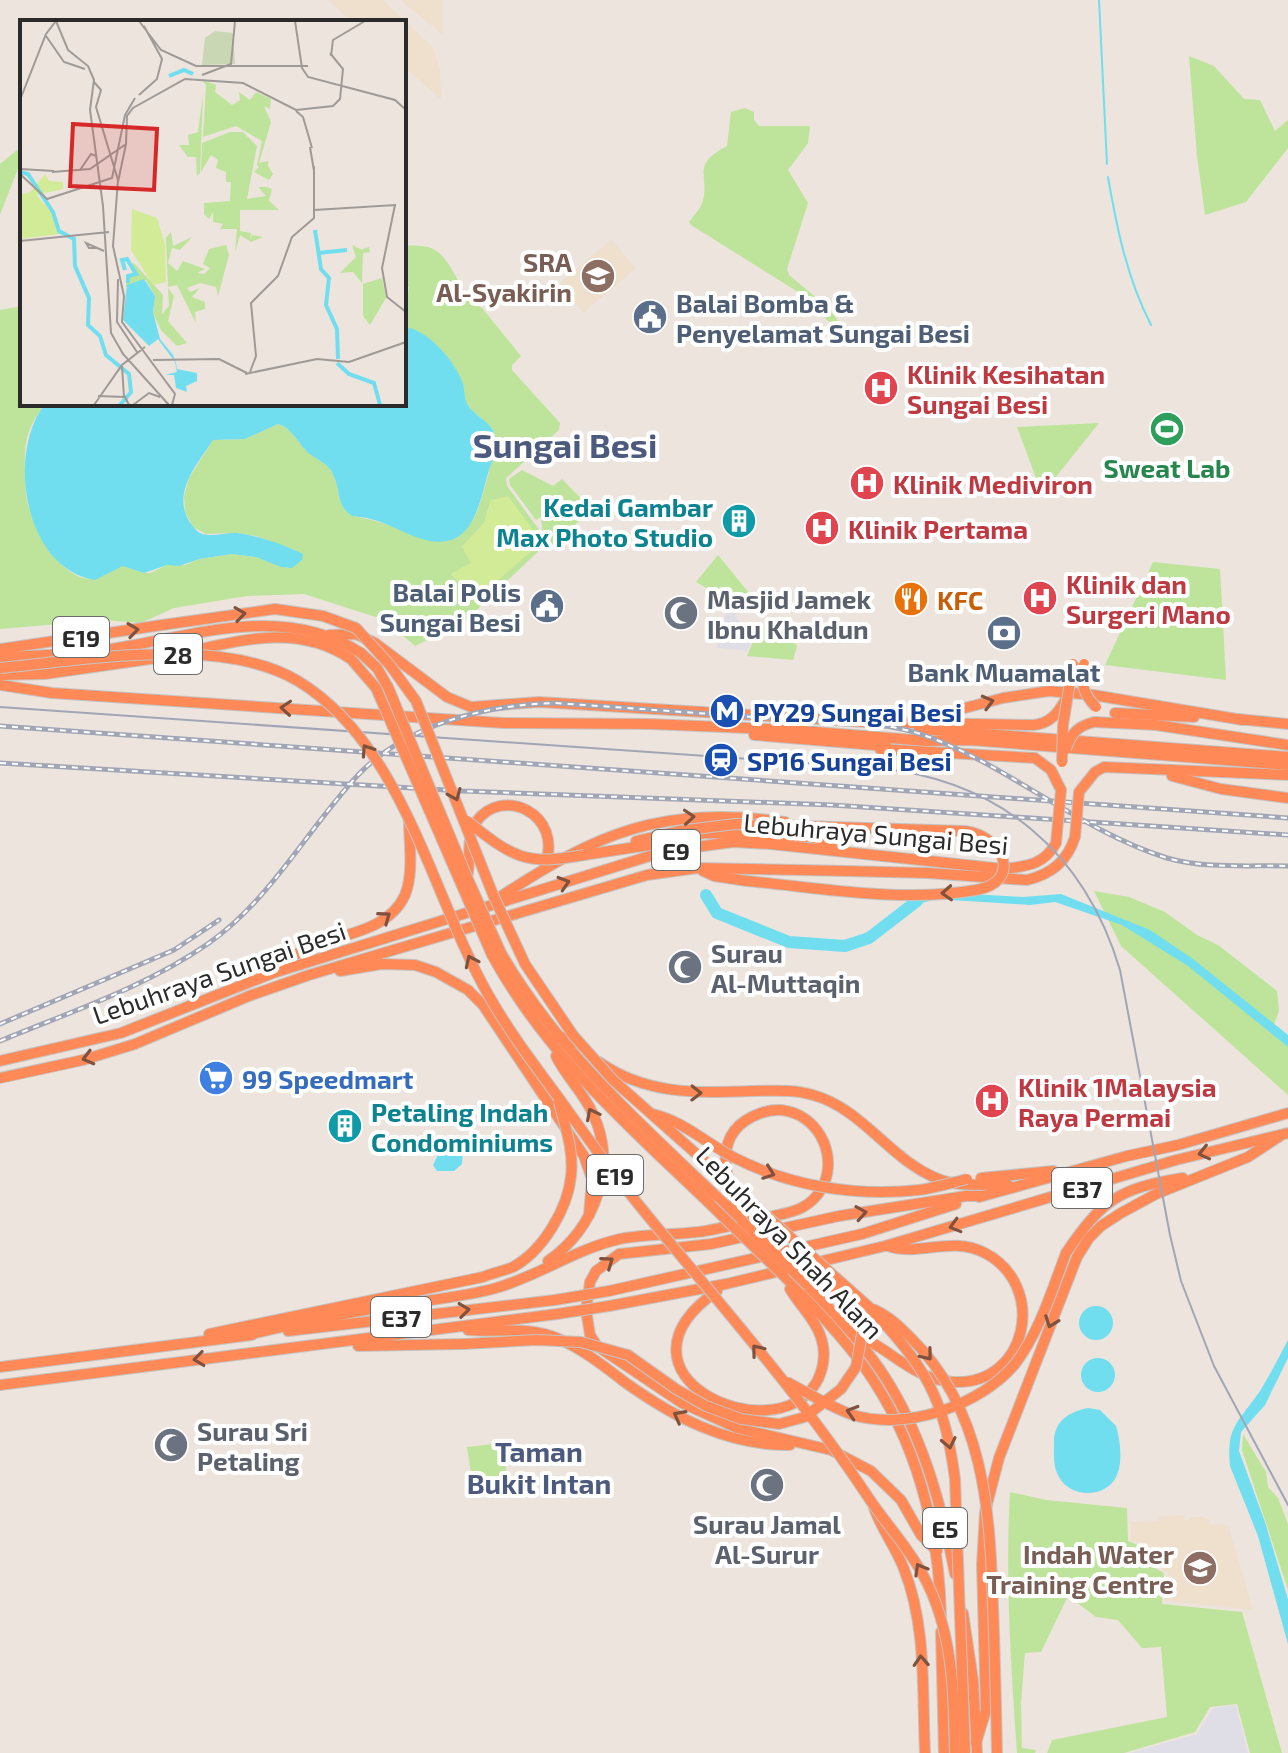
<svg xmlns="http://www.w3.org/2000/svg" width="1288" height="1753" font-family="'Exo 2',sans-serif">
	<style>
		.industrial { fill: #dfdee6 }
		.education { fill: #efdfcd }
		.green { fill: #bde49a; fill-rule: evenodd }
		.pitch { fill: #d2eb96 }
		.water { fill: #70deef }
		.lines { fill: none; stroke-linecap: round; stroke-linejoin: round }
		.stream { stroke: #70deef; stroke-width: 2 }
		.river { stroke: #70deef; stroke-width: 12 }
		.highway-casing { stroke: #c4c4c4; stroke-width: 12 }
		.highway { stroke: #ff8a57; stroke-width: 10 }
		.tram { stroke: #a0a6b6; stroke-width: 2 }
		.rail-casing { stroke: #a0a6b6; stroke-width: 5 }
		.rail { stroke: #fff; stroke-width: 2; stroke-dasharray: 6; stroke-linecap: butt }
		.highway-bridge-casing { stroke: #c4c4c4; stroke-width: 12; stroke-linecap: butt }
		.highway-bridge { stroke: #ff8a57; stroke-width: 10 }
		.oneway { stroke: #80513d }
		.labels { text-anchor: middle; dominant-baseline: central; stroke-width: 8; stroke-linejoin: round; paint-order: stroke }
		.shield { fill: #fff; stroke: #6b6b6b; stroke-width: 2 }
		.shield-label { font-size: 24px; font-weight: bold; fill: #2b2b2b }
		.education-label { font-size: 26px; font-weight: bold; fill: #785e54; stroke: #fff; text-anchor: end }
		.service-label { font-size: 26px; font-weight: bold; fill: #4e5e75; stroke: #fff; text-anchor: start }
		.health-label { font-size: 26px; font-weight: bold; fill: #be3a42; stroke: #fff; text-anchor: start }
		.leisure-label { font-size: 26px; font-weight: bold; fill: #27864d; stroke: #fff }
		.culture-label { font-size: 26px; font-weight: bold; fill: #0d838f; stroke: #fff; text-anchor: end }
		.worship-label { font-size: 26px; font-weight: bold; fill: #5b616d; stroke: #fff; text-anchor: start }
		.food-label { font-size: 26px; font-weight: bold; fill: #c56008; stroke: #fff; text-anchor: start }
		.transit-label { font-size: 26px; font-weight: bold; fill: #164399; stroke: #fff; text-anchor: start }
		.street-label { font-size: 26px; fill: #2b2b2b; stroke: #fff }
		.shop-label { font-size: 26px; font-weight: bold; fill: #366cbe; stroke: #fff; text-anchor: start }
		.neighbourhood-label { font-size: 28px; font-weight: bold; fill: #4b5a7d; stroke: #fff }
		.district-label { font-size: 34px; font-weight: bold; fill: #4b5a7d; stroke: #fff }
		.inset-river { fill: none; stroke: #70deef; stroke-width: 4 }
		.inset-road { fill: none; stroke: #9f9a96; stroke-width: 2 }
		.view { fill: #d62828; fill-opacity: 0.15; stroke: #d62828; stroke-width: 4 }
		.inset-edge { fill: none; stroke: #2b2b2b; stroke-width: 4 }
	</style>
	<rect width="100%" height="100%" fill="#ede4de"/>
	<g class="industrial">
		<polygon points="740,598 747,606 735,616 753,638 747,651 717,648 719,631 729,608"/>
		<polygon points="1236,1705 1248,1753 1130,1753 1197,1734 1213,1708"/>
	</g>
	<g class="education">
		<polygon points="328,0 382,0 433,47 440,70 441,99 404,67 404,22 353,22"/>
		<polygon points="401,0 442,0 443,35"/>
		<polygon points="611,240 636,268 583,313 559,284"/>
		<polygon points="1184,1515 1185,1521 1192,1517 1202,1517 1211,1520 1207,1524 1228,1525 1253,1610 1165,1601 1168,1573 1151,1562 1147,1546 1131,1540 1131,1522 1158,1521 1159,1516"/>
	</g>
	<g class="green">
		<polygon points="1189,56 1214,66 1244,99 1260,100 1275,131 1288,120 1288,148 1246,202 1205,215 1197,156"/>
		<path d="M745,108L754,112V120L759,126H810L808,143L788,170L808,203L787,269L789,275L831,310L839,323L855,334L829,322L806,297L691,225L689,222C693,217 698,211 701,206C713,177 687,167 727,146L731,112Z"/>
		<polygon points="22,146 22,158 0,215 0,164"/>
		<path d="M404,245C412,246 424,245 431,248C455,258 458,297 482,308L521,356L512,365V370L560,423L559,430L506,478L507,486L543,535L541,517L536,520L510,485L509,479L522,470L553,486L562,479L592,510L572,527L556,529L564,542L556,546L548,542L465,621L415,646L385,620L304,594L247,596L174,608L141,623L104,620L0,629V310L22,306V404H45C36,416 29,427 26,443C24,454 25,481 26,493C28,520 57,577 89,579C101,579 113,571 123,565L144,573H150L167,565H185L199,559L232,554L256,557L287,568L302,560L295,550L256,536L235,533L206,534L193,527L185,512L184,496L189,478L213,440L245,439L278,424C294,429 299,446 311,455C320,461 330,465 334,477C341,492 336,506 352,516C383,520 409,535 440,541C450,534 468,526 475,516C480,508 497,446 495,437C492,421 475,417 468,405C462,396 463,384 459,375C452,359 422,325 404,330V304L407,305L409,287L404,286ZM491,500L475,600L451,574L472,563L462,547L484,523Z"/>
		<polygon points="1099,423 1047,488 1042,494 1017,427"/>
		<polygon points="718,555 749,593 734,604 696,582"/>
		<polygon points="1153,562 1220,569 1226,680 1105,665"/>
		<polygon points="771,618 797,646 793,660 747,656 756,634"/>
		<polygon points="1094,891 1129,897 1165,912 1197,935 1218,945 1277,991 1279,1011 1271,1032 1288,1047 1288,1095 1121,946"/>
		<polygon points="1243,1434 1266,1472 1268,1487 1278,1498 1288,1524 1288,1590 1242,1450"/>
		<polygon points="502,1443 508,1481 473,1486 467,1447"/>
		<path d="M1010,1492L1046,1500L1127,1508L1128,1541L1146,1548L1149,1565L1164,1573L1162,1604L1242,1612L1282,1753H1250L1237,1704L1210,1707L1195,1732L1124,1753H1047L1052,1740L1167,1717L1161,1647L1142,1648L1118,1620L1096,1617L1068,1596L1041,1652L1025,1653L1021,1703L1022,1748L1036,1750L1035,1753H1017C1011,1666 1005,1579 1010,1492Z"/>
	</g>
	<polygon class="pitch" points="508,496 542,542 475,600 451,574 471,563 462,547 484,523 491,500"/>
	<g class="water">
		<path d="M409,328C430,332 457,364 463,384C465,392 464,401 470,408C479,419 494,423 496,440C497,450 492,461 489,470C482,493 476,536 447,541C420,546 395,524 370,519C365,517 358,517 352,516C336,506 341,492 334,477C330,465 320,461 311,455C299,446 293,428 278,424L245,439L213,440C198,463 173,491 188,519C191,524 195,530 200,533C211,538 226,532 237,533C259,536 283,544 303,554L302,560L292,568L281,567L256,557L232,554L199,559L179,566L167,565L144,573L123,566L95,580C24,569 6,453 45,404H404V330Z"/>
		<polygon points="971,894 1023,897 1061,894 1150,930 1193,959 1288,1035 1288,1047 1188,966 1122,925 1055,902 1030,905 935,899 922,903 909,912 905,908 914,899"/>
		<polygon points="453,1139 463,1147 462,1164 454,1171 437,1171 433,1165 437,1157 434,1148 440,1143 447,1146 449,1140"/>
		<circle cx="1096" cy="1323" r="17"/>
		<path d="M1288,1340V1358L1265,1405L1241,1432L1239,1451L1265,1522L1288,1599V1644L1258,1536L1230,1466C1226,1425 1239,1422 1260,1391C1270,1375 1279,1357 1288,1340Z"/>
		<circle cx="1098" cy="1375" r="17"/>
		<path d="M1088,1408L1100,1410L1116,1426C1120,1439 1123,1461 1117,1475C1107,1499 1069,1499 1058,1475C1053,1466 1054,1454 1054,1444C1053,1422 1068,1412 1088,1408Z"/>
	</g>
	<g class="lines">
		<g class="stream">
			<polyline points="1099,0 1107,164"/>
			<path d="M1108,177C1117,229 1127,278 1151,325"/>
		</g>
		<polyline class="river" points="706,895 717,913 789,942 845,946 869,938 917,901"/>
		<g class="highway-casing">
			<g id="highway">
				<path d="M329,635L356,634L375,643L447,697L471,707L539,702L866,722L1034,725C1051,723 1058,713 1066,699"/>
				<polyline points="0,649 162,625"/>
				<path d="M183,653C241,640 298,623 351,659"/>
				<path d="M0,657C35,656 70,655 104,650C190,638 281,601 361,653"/>
				<polyline points="0,675 45,674 164,657"/>
				<polyline points="0,685 52,693 503,723 650,724 791,730 927,741 969,740 1288,765"/>
				<polyline points="1115,713 1194,717"/>
				<polyline points="1238,719 1288,724"/>
				<polyline points="919,720 1003,698 1049,691 1093,695 1243,720"/>
				<polyline points="1094,722 1156,725 1288,745"/>
				<polyline points="919,729 1288,757"/>
				<polyline points="754,735 886,746"/>
				<polyline points="880,749 1035,758 1051,770 1061,790"/>
				<polyline points="1172,776 1221,789 1288,798"/>
				<polyline points="1079,792 1095,772 1104,767 1288,775"/>
				<polyline points="636,841 679,831"/>
				<polyline points="584,855 656,844 705,833 812,837 842,847"/>
				<polyline points="703,871 714,876 747,881"/>
				<path d="M467,877C472,859 465,840 476,822C502,785 564,814 545,865"/>
				<path d="M497,899C598,832 662,805 785,822"/>
				<path d="M501,953C561,1057 652,1134 737,1216"/>
				<path d="M492,955C547,1056 629,1126 711,1205"/>
				<path d="M271,968C285,961 300,951 315,945C347,933 389,930 405,895C414,873 409,843 409,820"/>
				<polyline points="340,971 382,964 415,965 436,972 468,990 483,1005 584,1156 592,1179 589,1215"/>
				<polyline points="557,1037 570,1038 578,1043"/>
				<path d="M0,1061L121,1033L273,973L666,851L733,842L770,844L1004,869C1027,866 1044,865 1056,843"/>
				<path d="M599,1062C646,1095 697,1093 752,1091C773,1091 793,1089 813,1095C864,1109 891,1162 941,1180C961,1187 986,1184 1008,1185"/>
				<path d="M0,1078L83,1060L135,1044L249,996L309,975L647,875L698,868L846,871L927,873L1027,880C1051,874 1067,862 1075,837"/>
				<polyline points="981,1178 1053,1171"/>
				<polyline points="979,1197 1127,1156 1178,1145 1288,1113"/>
				<path d="M1066,1253C1102,1200 1119,1188 1183,1178"/>
				<path d="M548,1261C595,1228 618,1167 593,1114C584,1093 566,1077 556,1056"/>
				<path d="M784,1276C812,1305 841,1335 865,1368C916,1440 939,1528 941,1616"/>
				<path d="M808,1286C834,1313 860,1340 881,1371C922,1432 941,1503 955,1574"/>
				<polyline points="609,1291 862,1234 956,1204"/>
				<path d="M717,1291C598,1374 773,1454 816,1383C823,1371 826,1355 822,1341C817,1321 800,1306 790,1289"/>
				<polyline points="609,1306 726,1284 885,1246 1176,1160 1288,1133"/>
				<path d="M468,1330C499,1333 529,1325 559,1339C584,1350 605,1367 626,1383C675,1418 729,1446 790,1445"/>
				<polyline points="288,1331 555,1300"/>
				<polyline points="209,1334 483,1277"/>
				<path d="M855,1334C889,1347 913,1380 953,1382C1028,1386 1048,1286 985,1253C951,1235 919,1257 888,1246"/>
				<path d="M247,1335C296,1323 345,1313 395,1305C429,1300 464,1297 496,1288C539,1276 575,1249 620,1239C645,1234 672,1235 698,1232C720,1229 741,1223 763,1218C776,1215 791,1214 803,1207C818,1199 827,1183 828,1167C830,1132 798,1100 761,1113C707,1132 727,1182 742,1221"/>
				<polyline points="358,1346 464,1344"/>
				<polyline points="0,1367 252,1335"/>
				<polyline points="0,1385 557,1314"/>
				<path d="M874,1508C882,1530 896,1548 904,1569C927,1627 922,1692 925,1753"/>
				<polyline points="937,1551 921,1535 901,1500 871,1471 831,1450 737,1428 682,1403 597,1346 590,1335 586,1310 590,1282 596,1271 619,1254 711,1244 839,1216 966,1196 982,1196"/>
				<polyline points="963,1613 973,1680 977,1753"/>
				<polyline points="941,1632 944,1753"/>
				<polyline points="976,1743 986,1710 982,1565 985,1512 999,1458 1077,1257 1089,1238 1101,1226 1121,1213 1156,1194 1248,1157 1280,1136"/>
			</g>
		</g>
		<use href="#highway" class="highway"/>
		<path class="tram" d="M0,707L879,768C1001,781 1085,853 1120,970L1170,1235L1181,1281L1214,1366L1288,1505"/>
		<g class="rail-casing">
			<g id="rail">
				<polyline points="0,726 1288,818"/>
				<polyline points="0,763 462,791 832,805 1288,835"/>
				<polyline points="0,1024 174,950 219,920"/>
				<path d="M0,1041C70,1012 146,987 209,943C271,899 307,830 358,775C407,724 486,705 554,703C631,708 707,714 784,719C831,722 884,720 929,737C1012,768 1081,831 1167,858C1205,869 1249,865 1288,866"/>
			</g>
		</g>
		<use href="#rail" class="rail"/>
		<g class="highway-bridge-casing">
			<g id="highway-bridge">
				<path d="M162,625L275,609L323,616L356,628L389,664L416,701L494,897L525,964L573,1035L613,1080L868,1306C925,1366 944,1396 955,1479L965,1753"/>
				<polyline points="361,653 377,668 388,687 467,877 501,953"/>
				<polyline points="351,659 376,688 492,955"/>
				<path d="M1084,664C1081,683 1082,693 1096,707"/>
				<path d="M0,668C86,660 221,635 298,681C404,745 431,895 489,996C510,1033 536,1067 561,1101C581,1129 601,1157 622,1184C705,1288 795,1386 868,1497C886,1524 908,1547 923,1575C953,1630 954,1691 955,1753"/>
				<path d="M1066,749C1071,733 1078,726 1094,722"/>
				<polyline points="1062,762 1063,725 1073,664"/>
				<path d="M467,821C513,857 524,866 584,855"/>
				<path d="M679,831L735,824L965,831C1004,836 1023,882 976,890C901,903 822,888 747,881"/>
				<polyline points="1075,837 1079,792"/>
				<polyline points="1056,843 1061,790"/>
				<path d="M653,1114C683,1121 706,1143 733,1157C789,1186 856,1197 919,1190C935,1188 951,1183 967,1179"/>
				<polyline points="711,1205 784,1276"/>
				<polyline points="742,1221 808,1286"/>
				<path d="M483,1277C492,1273 504,1271 513,1267C543,1251 568,1208 571,1176C574,1151 565,1126 559,1102"/>
				<polyline points="555,1300 609,1291"/>
				<path d="M873,1309C889,1316 899,1326 911,1338C984,1410 990,1510 993,1606C995,1655 996,1704 997,1753"/>
				<polyline points="557,1314 609,1306"/>
				<polyline points="464,1344 536,1340 581,1342 628,1355 676,1389 706,1406 741,1419 779,1424 805,1417 841,1389 856,1367 864,1323 830,1281"/>
				<path d="M787,1382C808,1393 830,1407 853,1415C905,1431 980,1406 1015,1364C1039,1333 1052,1290 1066,1253"/>
			</g>
		</g>
		<use href="#highway-bridge" class="highway-bridge"/>
	</g>
	<defs><path id="oneway-chevron" d="M-2-3.5L2.5 0L-2 3.5" fill="none" stroke-width="1.6" stroke-linecap="round" stroke-linejoin="round" transform="scale(2)"/></defs>
	<g class="oneway">
		<use href="#oneway-chevron" transform="translate(240 614) rotate(-8)"/>
		<use href="#oneway-chevron" transform="translate(133 630) rotate(-8)"/>
		<use href="#oneway-chevron" transform="translate(988 702) rotate(-15)"/>
		<use href="#oneway-chevron" transform="translate(286 708) rotate(-176)"/>
		<use href="#oneway-chevron" transform="translate(367 750) rotate(-124)"/>
		<use href="#oneway-chevron" transform="translate(455 795) rotate(67)"/>
		<use href="#oneway-chevron" transform="translate(689 817) rotate(-4)"/>
		<use href="#oneway-chevron" transform="translate(564 883) rotate(-17)"/>
		<use href="#oneway-chevron" transform="translate(947 893) rotate(177)"/>
		<use href="#oneway-chevron" transform="translate(385 917) rotate(-36)"/>
		<use href="#oneway-chevron" transform="translate(471 961) rotate(-115)"/>
		<use href="#oneway-chevron" transform="translate(88 1058) rotate(165)"/>
		<use href="#oneway-chevron" transform="translate(696 1093) rotate(1)"/>
		<use href="#oneway-chevron" transform="translate(592 1114) rotate(-117)"/>
		<use href="#oneway-chevron" transform="translate(1204 1153) rotate(167)"/>
		<use href="#oneway-chevron" transform="translate(769 1173) rotate(20)"/>
		<use href="#oneway-chevron" transform="translate(861 1213) rotate(-9)"/>
		<use href="#oneway-chevron" transform="translate(955 1226) rotate(164)"/>
		<use href="#oneway-chevron" transform="translate(608 1262) rotate(-35)"/>
		<use href="#oneway-chevron" transform="translate(464 1310) rotate(-7)"/>
		<use href="#oneway-chevron" transform="translate(1051 1322) rotate(110)"/>
		<use href="#oneway-chevron" transform="translate(757 1350) rotate(-129)"/>
		<use href="#oneway-chevron" transform="translate(927 1355) rotate(51)"/>
		<use href="#oneway-chevron" transform="translate(199 1359) rotate(173)"/>
		<use href="#oneway-chevron" transform="translate(852 1412) rotate(-163)"/>
		<use href="#oneway-chevron" transform="translate(679 1416) rotate(-152)"/>
		<use href="#oneway-chevron" transform="translate(949 1443) rotate(78)"/>
		<use href="#oneway-chevron" transform="translate(920 1569) rotate(-120)"/>
		<use href="#oneway-chevron" transform="translate(921 1661) rotate(-93)"/>
	</g>
	<defs>
		<g id="school-disc" transform="scale(1.8)"><circle r="9.5" fill="#8d6e63" stroke="#fff"/><path d="M0-5L7-2L0 1L-7-2ZM-4 1L0 2.5L4 1V4Q0 6-4 4Z" fill="#fff"/></g>
		<g id="civic-disc" transform="scale(1.8)"><circle r="9.5" fill="#5c6f8a" stroke="#fff"/><path d="M-.6-6.5H3V-4.5H.6V-3L4-1V1h2V6H-6V1h2V-1L-.6-3ZM-1.2 2.5V6h2.4V2.5Z" fill="#fff"/></g>
		<g id="hospital-disc" transform="scale(1.8)"><circle r="9.5" fill="#e0444e" stroke="#fff"/><path d="M-5-5h3v3.5h4V-5h3V5h-3V1.5h-4V5h-3Z" fill="#fff"/></g>
		<g id="stadium-disc" transform="scale(1.8)"><circle r="9.5" fill="#2e9e5b" stroke="#fff"/><path d="M0-5a6.5 5 0 1 0 0 10a6.5 5 0 1 0 0-10ZM-3.5-1.8h7v3.6h-7Z" fill="#fff"/></g>
		<g id="building-disc" transform="scale(1.8)"><circle r="9.5" fill="#0f9aa8" stroke="#fff"/><path d="M-4-6H4V6H1V3H-1V6H-4ZM-2.5-4.3h1.7v1.8h-1.7ZM.8-4.3h1.7v1.8H.8ZM-2.5-1h1.7V.8h-1.7ZM.8-1h1.7V.8H.8Z" fill="#fff"/></g>
		<g id="restaurant-disc" transform="scale(1.8)"><circle r="9.5" fill="#e8710a" stroke="#fff"/><path d="M-5-6h1v4h1v-4h1v4h1v-4h1v5L-1.5 .5V6h-2V.5L-5-1ZM5-6V6H3V1.5H1.5Q1.5-4 5-6Z" fill="#fff"/></g>
		<g id="mosque-disc" transform="scale(1.8)"><circle r="9.5" fill="#6b7280" stroke="#fff"/><path d="M3.5-4.9A6 6 0 1 0 3.5 4.9A5 5 0 1 1 3.5-4.9Z" fill="#fff"/></g>
		<g id="bank-disc" transform="scale(1.8)"><circle r="9.5" fill="#5c6f8a" stroke="#fff"/><path d="M-6-4H6V4H-6ZM0-2.3a2.3 2.3 0 1 0 0 4.6a2.3 2.3 0 1 0 0-4.6Z" fill="#fff"/></g>
		<g id="metro-disc" transform="scale(1.8)"><circle r="9.5" fill="#1a4fb4" stroke="#fff"/><path d="M-5.5 5V-5H-3L0 0L3-5H5.5V5H3V-.5L0 4L-3-.5V5Z" fill="#fff"/></g>
		<g id="station-disc" transform="scale(1.8)"><circle r="9.5" fill="#1a4fb4" stroke="#fff"/><path d="M-3-6H3Q5-6 5-4V2Q5 4 3 4L4.5 6H3L1.5 4h-3L-3 6H-4.5L-3 4Q-5 4-5 2V-4Q-5-6-3-6ZM-3.5-4v3h7v-3ZM-3.5 1v1.5H-2V1ZM2 1v1.5H3.5V1Z" fill="#fff"/></g>
		<g id="supermarket-disc" transform="scale(1.8)"><circle r="9.5" fill="#3f7fe0" stroke="#fff"/><path d="M-6-5.5h2.5l.6 2H6L4.5 2H-2.5L-4.4-4H-6ZM-1.5 3.2a1.3 1.3 0 1 0 .1 0ZM3 3.2a1.3 1.3 0 1 0 .1 0Z" fill="#fff"/></g>
		<g id="university-disc" transform="scale(1.8)"><circle r="9.5" fill="#8d6e63" stroke="#fff"/><path d="M0-5L7-2L0 1L-7-2ZM-4 1L0 2.5L4 1V4Q0 6-4 4Z" fill="#fff"/></g>
	</defs>
	<g fill-rule="evenodd">
		<use href="#school-disc" x="598" y="276"/>
		<use href="#civic-disc" x="650" y="317"/>
		<use href="#hospital-disc" x="881" y="388"/>
		<use href="#stadium-disc" x="1167" y="429"/>
		<use href="#hospital-disc" x="867" y="483"/>
		<use href="#building-disc" x="739" y="521"/>
		<use href="#hospital-disc" x="822" y="528"/>
		<use href="#hospital-disc" x="1040" y="598"/>
		<use href="#restaurant-disc" x="911" y="599"/>
		<use href="#civic-disc" x="547" y="606"/>
		<use href="#mosque-disc" x="681" y="613"/>
		<use href="#bank-disc" x="1004" y="633"/>
		<use href="#metro-disc" x="727" y="711"/>
		<use href="#station-disc" x="721" y="760"/>
		<use href="#mosque-disc" x="685" y="967"/>
		<use href="#supermarket-disc" x="216" y="1078"/>
		<use href="#hospital-disc" x="992" y="1101"/>
		<use href="#building-disc" x="345" y="1126"/>
		<use href="#mosque-disc" x="171" y="1445"/>
		<use href="#mosque-disc" x="767" y="1485"/>
		<use href="#university-disc" x="1200" y="1568"/>
	</g>
	<g class="labels">
		<g class="shield">
			<rect x="53" y="617" width="56" height="40" rx="6"/>
			<rect x="154" y="634" width="48" height="40" rx="6"/>
			<rect x="652" y="830" width="48" height="40" rx="6"/>
			<rect x="587" y="1155" width="56" height="40" rx="6"/>
			<rect x="1052" y="1168" width="60" height="40" rx="6"/>
			<rect x="371" y="1297" width="60" height="40" rx="6"/>
			<rect x="923" y="1508" width="44" height="40" rx="6"/>
		</g>
		<g class="shield-label">
			<text x="81" y="637">E19</text>
			<text x="178" y="654">28</text>
			<text x="676" y="850">E9</text>
			<text x="615" y="1175">E19</text>
			<text x="1082" y="1188">E37</text>
			<text x="401" y="1317">E37</text>
			<text x="945" y="1528">E5</text>
		</g>
		<g class="education-label">
			<text x="572" y="261">SRA<tspan x="572" dy="30">Al-Syakirin</tspan></text>
			<text x="1174" y="1553">Indah Water<tspan x="1174" dy="30">Training Centre</tspan></text>
		</g>
		<g class="service-label">
			<text x="676" y="302">Balai Bomba &amp;<tspan x="676" dy="30">Penyelamat Sungai Besi</tspan></text>
			<text x="521" y="591" text-anchor="end">Balai Polis<tspan x="521" dy="30">Sungai Besi</tspan></text>
			<text x="1004" y="671" text-anchor="middle">Bank Muamalat</text>
		</g>
		<g class="health-label">
			<text x="907" y="373">Klinik Kesihatan<tspan x="907" dy="30">Sungai Besi</tspan></text>
			<text x="893" y="483">Klinik Mediviron</text>
			<text x="848" y="528">Klinik Pertama</text>
			<text x="1066" y="583">Klinik dan<tspan x="1066" dy="30">Surgeri Mano</tspan></text>
			<text x="1018" y="1086">Klinik 1Malaysia<tspan x="1018" dy="30">Raya Permai</tspan></text>
		</g>
		<g class="leisure-label">
			<text x="1167" y="467">Sweat Lab</text>
		</g>
		<g class="culture-label">
			<text x="713" y="506">Kedai Gambar<tspan x="713" dy="30">Max Photo Studio</tspan></text>
			<text x="371" y="1111" text-anchor="start">Petaling Indah<tspan x="371" dy="30">Condominiums</tspan></text>
		</g>
		<g class="worship-label">
			<text x="707" y="598">Masjid Jamek<tspan x="707" dy="30">Ibnu Khaldun</tspan></text>
			<text x="711" y="952">Surau<tspan x="711" dy="30">Al-Muttaqin</tspan></text>
			<text x="197" y="1430">Surau Sri<tspan x="197" dy="30">Petaling</tspan></text>
			<text x="767" y="1523" text-anchor="middle">Surau Jamal<tspan x="767" dy="30">Al-Surur</tspan></text>
		</g>
		<g class="food-label">
			<text x="937" y="599">KFC</text>
		</g>
		<g class="transit-label">
			<text x="753" y="711">PY29 Sungai Besi</text>
			<text x="747" y="760">SP16 Sungai Besi</text>
		</g>
		<g class="street-label">
			<text transform="translate(876 833) rotate(5)">Lebuhraya Sungai Besi</text>
			<text transform="translate(219 972) rotate(-19)">Lebuhraya Sungai Besi</text>
			<text transform="translate(790 1242) rotate(46)">Lebuhraya Shah Alam</text>
		</g>
		<g class="shop-label">
			<text x="242" y="1078">99 Speedmart</text>
		</g>
		<g class="neighbourhood-label">
			<text x="539" y="1451">Taman<tspan x="539" dy="32">Bukit Intan</tspan></text>
		</g>
		<g class="district-label">
			<text x="565" y="444">Sungai Besi</text>
		</g>
	</g>
	<g transform="translate(20 20)">
		<rect width="386" height="386" fill="#ede4de"/>
		<path d="M182,60L196,65L195,72L212,85L220,80L219,72L230,80L236,72L251,79L250,89L244,86L251,102L239,143L248,141L249,119L248,146L253,154L249,160L234,152L239,147L237,145L242,121L216,106L183,117L186,65ZM183,74L180,153L177,156L176,137H168L159,125H169L168,115L178,112ZM210,112H223L237,126L227,179L246,176L238,167H247L252,169L249,181L259,190H220V211L231,213L230,220L232,215L243,217L231,222L220,215L215,232L217,209H200L203,204L193,202V192L189,199L184,194V183L210,181L211,162H206V152L196,148L198,140L191,135L181,152L182,123ZM344,189L343,229L349,227L350,232L343,233L342,263L333,252L320,253L336,237L332,225L343,230ZM151,212L153,226L172,217L160,230L152,228L148,243L157,251L163,241L185,249L177,253L184,254L190,248L183,244L189,229L206,225L209,235L198,276L196,267L180,263L167,268L170,272L180,268L172,277L185,282V289L175,292L176,303L157,265L148,267L146,218ZM114,243L143,275L142,294L149,286L148,268L154,276L148,301L167,323L157,326L141,310L133,293L135,276L126,260L106,267V257L116,255L109,245ZM362,258L366,278L350,305L343,296V264Z" fill="#bde49a"/>
		<path d="M195,11L213,13L215,44L182,45L185,18Z" fill="#cad7b5"/>
		<path d="M25,154L29,161L43,162V169L16,175L34,195L39,214L0,219V175L10,172ZM112,189L137,198L145,224L146,262L133,265L111,230Z" fill="#d2eb96"/>
		<path d="M124,259L135,276L133,292L140,319L153,335L156,343L157,349L177,353V361L166,366L167,372L156,368L154,355H145L157,352L155,342L138,319L129,326L103,300L107,265Z" fill="#70deef"/>
		<path class="inset-river" d="M149,56L164,50L173,54M0,152L8,154L33,192L39,211L54,219L55,246L69,278L68,305L80,316L86,335L109,354L111,372L100,385M295,210L301,249L309,258L306,285L317,309L318,339M298,233L327,230M105,250L102,240L107,239L116,254L108,256V263M317,343L329,354L354,363L360,385"/>
		<path class="inset-road" d="M1,1V28M119,1L141,30L176,46H288M275,1L282,48L288,57L375,80L386,90M26,16L44,42L65,49M311,36L313,20L345,1M182,55L211,44L215,1M74,62L81,70L76,87L98,160L93,226L104,276L102,302L155,374L152,385M119,75L137,59L142,39L124,6M0,80L26,14L36,1L48,30L68,46L74,60L70,90L83,186L91,313L103,334L149,385M276,91L283,97L292,128M290,127L294,151M0,149L34,151M60,150L71,134L76,136M32,152L70,149L106,124L107,96L113,88L165,59L223,63L276,90L313,86L320,79L323,49L310,33M0,154L27,179L92,158L105,95L115,78M98,162L106,124M294,190L375,185L362,248L367,277L386,292M0,221L89,212M77,228H69L66,223L84,231M98,259L97,302L117,332M133,340L199,339L227,353M102,346L104,377M230,352L236,336L231,283L258,256L272,217L294,198V146M225,354L297,339L329,342L386,322M78,376L105,377L109,385M74,385L102,345L125,327M113,385L129,373L140,377"/>
		<path class="view" d="M53,104L137,109L134,170L50,166Z"/>
		<rect width="386" height="386" class="inset-edge"/>
	</g>
</svg>
